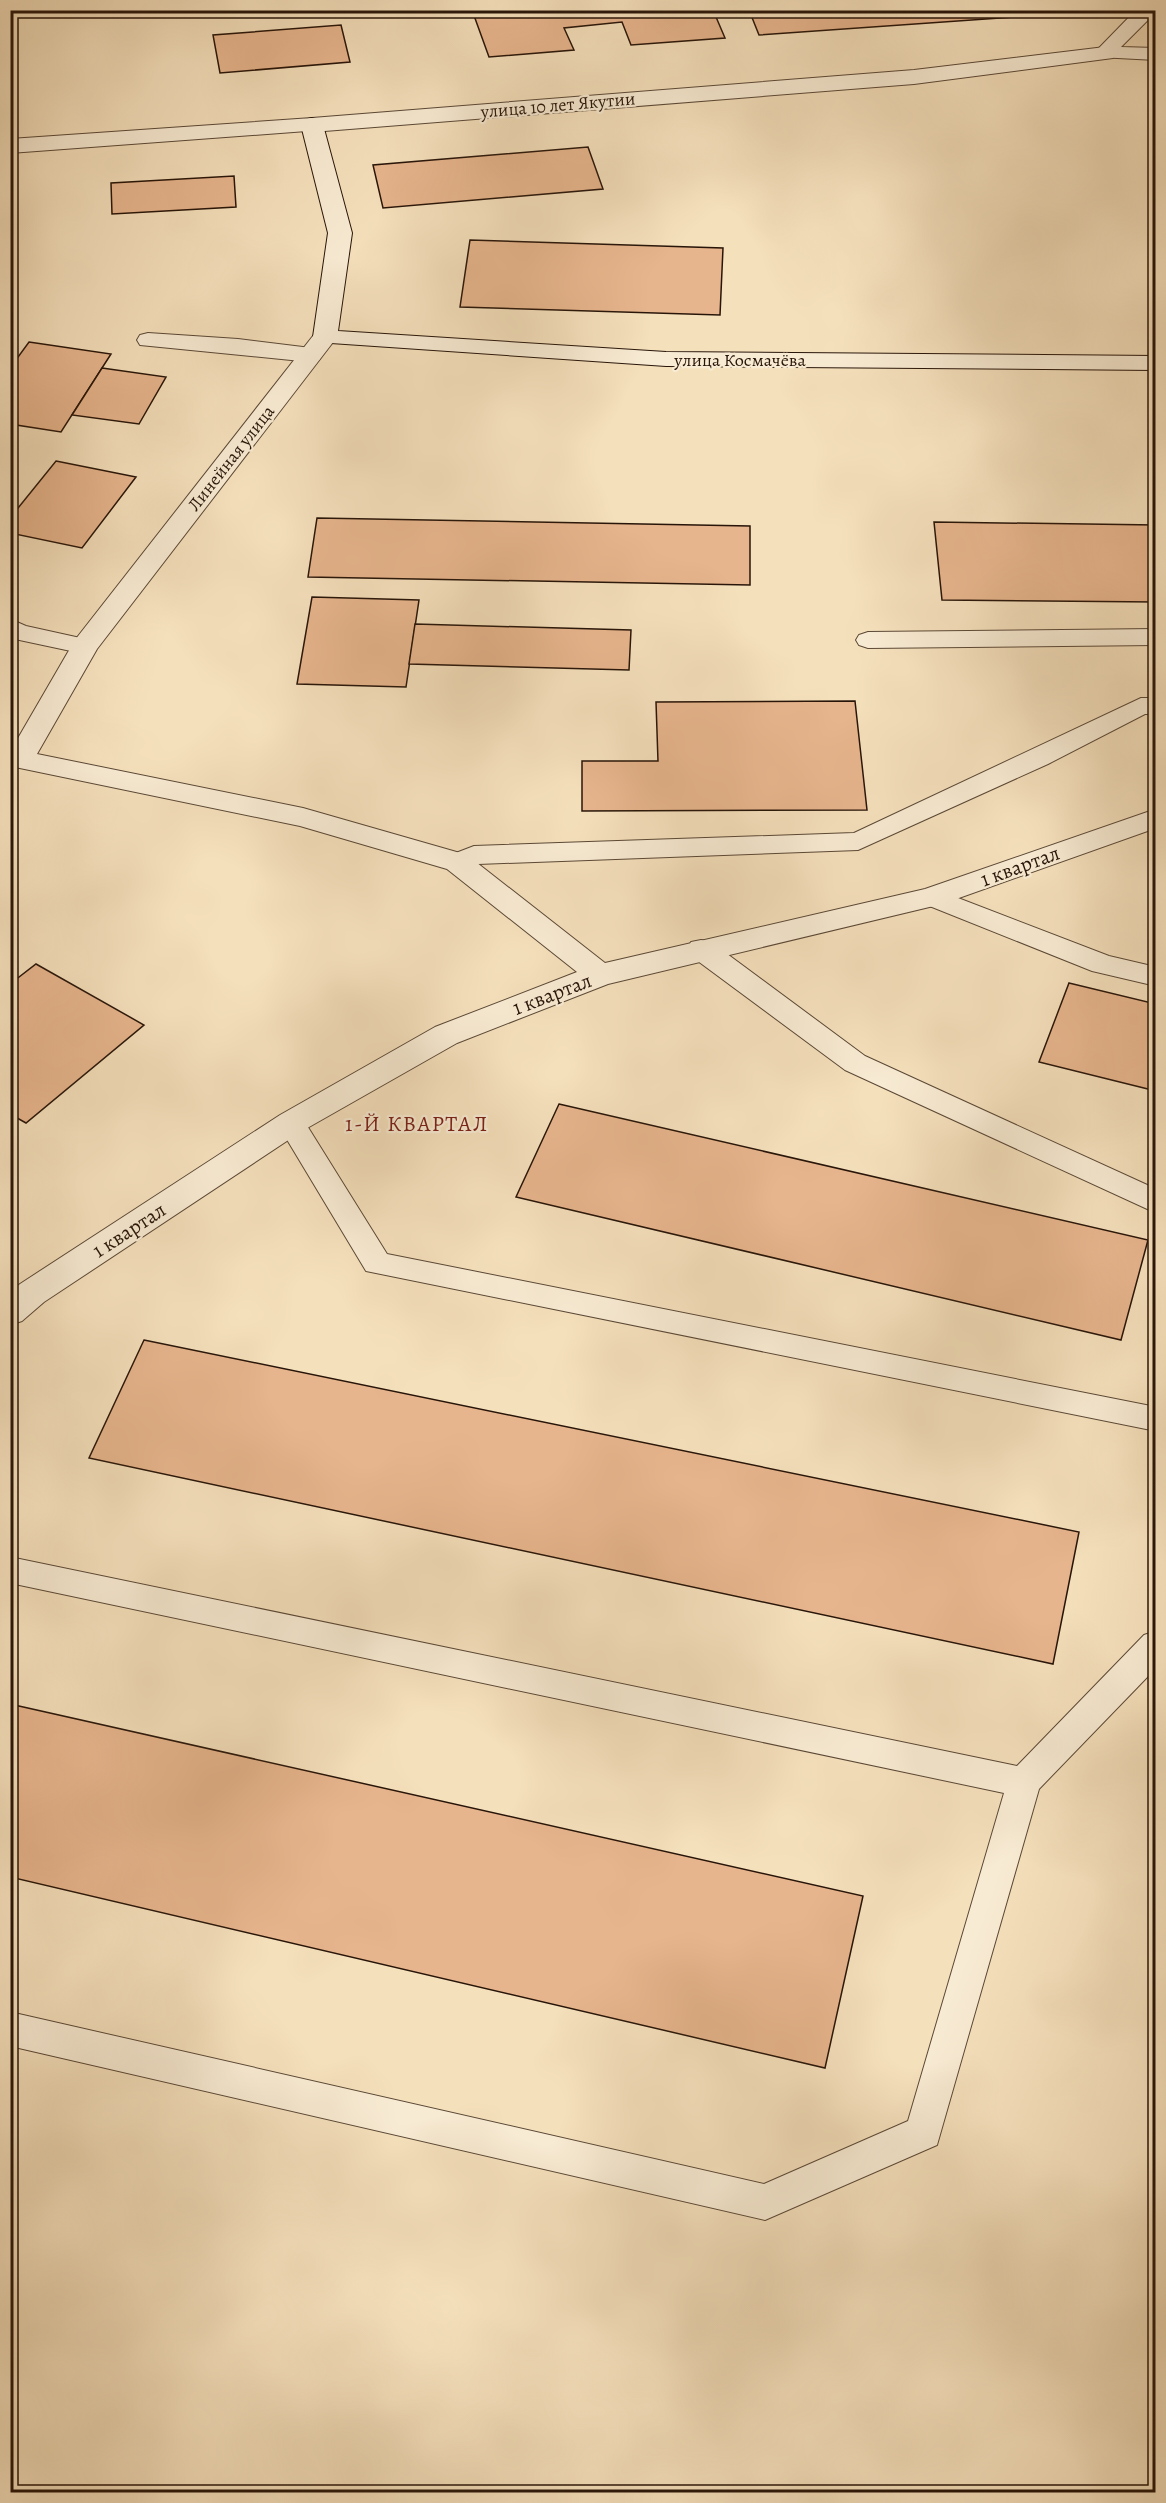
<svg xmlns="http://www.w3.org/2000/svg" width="1166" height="2503" font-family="Alegreya,serif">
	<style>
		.building { fill: #e7b58d; stroke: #281509; stroke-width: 1.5 }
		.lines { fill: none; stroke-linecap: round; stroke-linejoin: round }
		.service-casing { stroke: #5b4836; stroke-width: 2 }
		.minor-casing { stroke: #5b4836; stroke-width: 2 }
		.tertiary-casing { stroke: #5b4836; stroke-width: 2 }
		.secondary-casing { stroke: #281509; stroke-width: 2 }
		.service { fill: #f8ebd3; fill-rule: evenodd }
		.minor { fill: #f8ebd3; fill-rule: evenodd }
		.tertiary { fill: #f8ebd3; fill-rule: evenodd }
		.secondary { fill: #f8ebd3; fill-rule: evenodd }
		.labels { text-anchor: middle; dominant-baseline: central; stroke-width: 4.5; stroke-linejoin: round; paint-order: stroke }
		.far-street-label { font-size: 18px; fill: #281509; stroke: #f8ebd3 }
		.street-label { font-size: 21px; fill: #281509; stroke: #f8ebd3 }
		.neighbourhood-label { font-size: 22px; letter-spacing: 1.5px; fill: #7a1f14; stroke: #f8ebd3 }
	</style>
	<rect width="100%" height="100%" fill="#f5e0bc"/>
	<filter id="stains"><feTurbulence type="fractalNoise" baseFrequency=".00333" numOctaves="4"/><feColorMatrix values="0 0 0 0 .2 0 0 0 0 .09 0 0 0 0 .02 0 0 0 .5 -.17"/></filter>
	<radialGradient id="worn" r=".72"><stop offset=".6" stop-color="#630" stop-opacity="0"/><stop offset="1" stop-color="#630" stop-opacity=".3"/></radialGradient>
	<g class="building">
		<polygon points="472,10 713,10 725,38 631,45 622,22 564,28 574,50 489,57"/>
		<polygon points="749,10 1057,10 1059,14 759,35"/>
		<polygon points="341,25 350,62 220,73 213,35"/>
		<polygon points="588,147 603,189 383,208 373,165"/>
		<polygon points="234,176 236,207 112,214 111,183"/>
		<rect x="10" y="188" width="3" height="45"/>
		<polygon points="470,240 723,248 720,315 460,307"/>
		<polygon points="29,342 111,354 61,432 10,424 10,368"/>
		<polygon points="102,368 166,377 139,424 72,415"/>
		<polygon points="56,461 136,477 82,548 10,533 10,518"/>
		<polygon points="317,518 750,526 750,585 308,577"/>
		<polygon points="934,522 1156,525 1156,602 942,600"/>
		<polygon points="312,597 419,600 406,687 297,684"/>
		<polygon points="415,624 631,630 629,670 409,664"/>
		<polygon points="855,701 867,810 582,811 582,761 658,761 656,702"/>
		<polygon points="36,964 144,1025 26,1123 10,1114 10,984"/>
		<polygon points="1069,983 1156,1004 1156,1091 1039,1062"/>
		<polygon points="559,1104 1148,1240 1121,1340 516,1197"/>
		<polygon points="144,1340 1079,1532 1053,1664 89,1458"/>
		<polygon points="10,1704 863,1896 825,2068 10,1877"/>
	</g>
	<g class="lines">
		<g class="service-casing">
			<g id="service">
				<polygon points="1136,10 1156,12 1121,47 1156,48 1156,60 1098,57 1095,53 1098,49"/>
				<polygon points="148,333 238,339 311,348 319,350 322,355 319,360 311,362 140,345 137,340 140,335"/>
				<polygon points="10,619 26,626 94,641 97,646 94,651 85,654 10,638"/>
				<polygon points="1156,629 1156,645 868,648 859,645 856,640 859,635 868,632"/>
				<polygon points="1141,698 1156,698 1156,714 1145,714 1048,764 858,850 478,864 457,871 448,868 444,862 448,856 474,846 854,833"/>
				<polygon points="932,888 1109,956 1156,967 1156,986 1092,971 922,903 919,897 922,891"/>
				<polygon points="701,940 711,942 865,1056 1156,1189 1156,1213 845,1070 691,956 687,949 691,942"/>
				<polygon points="291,1113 301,1116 387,1254 1156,1407 1156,1431 366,1271 277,1123 281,1116"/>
				<polygon points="10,1557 1017,1766 1144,1635 1156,1631 1156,1668 1039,1789 937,2145 765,2220 10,2046 10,2012 764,2184 908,2121 1004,1793 10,1583"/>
			</g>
		</g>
		<g class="minor-casing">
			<g id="minor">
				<polygon points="1105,47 1113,48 1116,53 1113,58 914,84 312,132 304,130 301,125 304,120 312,118 914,70"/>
				<polygon points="325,330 334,332 337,337 97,649 37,754 303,808 467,855 605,963 925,889 1156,809 1156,828 942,904 608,984 457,1043 302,1131 44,1302 22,1321 10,1325 10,1292 20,1284 280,1115 435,1027 577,972 447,869 300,826 10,766 10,752 75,640 316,332"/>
			</g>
		</g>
		<g class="tertiary-casing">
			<polygon id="tertiary" points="312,118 320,120 323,125 320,130 10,153 10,139"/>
		</g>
		<g class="secondary-casing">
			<polygon id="secondary" points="312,118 320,120 323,125 352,233 338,331 666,352 1156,356 1156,370 666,366 316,342 313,337 328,233 301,125 304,120"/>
		</g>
		<use href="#service" class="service"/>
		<use href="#minor" class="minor"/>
		<use href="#tertiary" class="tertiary"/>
		<use href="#secondary" class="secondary"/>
	</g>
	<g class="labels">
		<g class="far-street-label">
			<text transform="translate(558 105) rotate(-5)">улица 10 лет Якутии</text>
			<text x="740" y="360">улица Космачёва</text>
			<text transform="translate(231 458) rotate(-52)">Линейная улица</text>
		</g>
		<g class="street-label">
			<text transform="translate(1020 866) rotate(-20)">1 квартал</text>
			<text transform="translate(552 994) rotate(-21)">1 квартал</text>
			<text transform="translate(129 1230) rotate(-33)">1 квартал</text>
		</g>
		<g class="neighbourhood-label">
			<text x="417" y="1124">1-Й КВАРТАЛ</text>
		</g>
	</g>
	<rect width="1166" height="2503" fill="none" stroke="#f5e0bc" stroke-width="36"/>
	<rect x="12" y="12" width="1142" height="2479" fill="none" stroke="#281509" stroke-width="3"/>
	<rect x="18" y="18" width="1130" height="2467" fill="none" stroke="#281509" stroke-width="1.5"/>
	<rect width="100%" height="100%" filter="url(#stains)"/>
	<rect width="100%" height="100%" fill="url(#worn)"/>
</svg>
